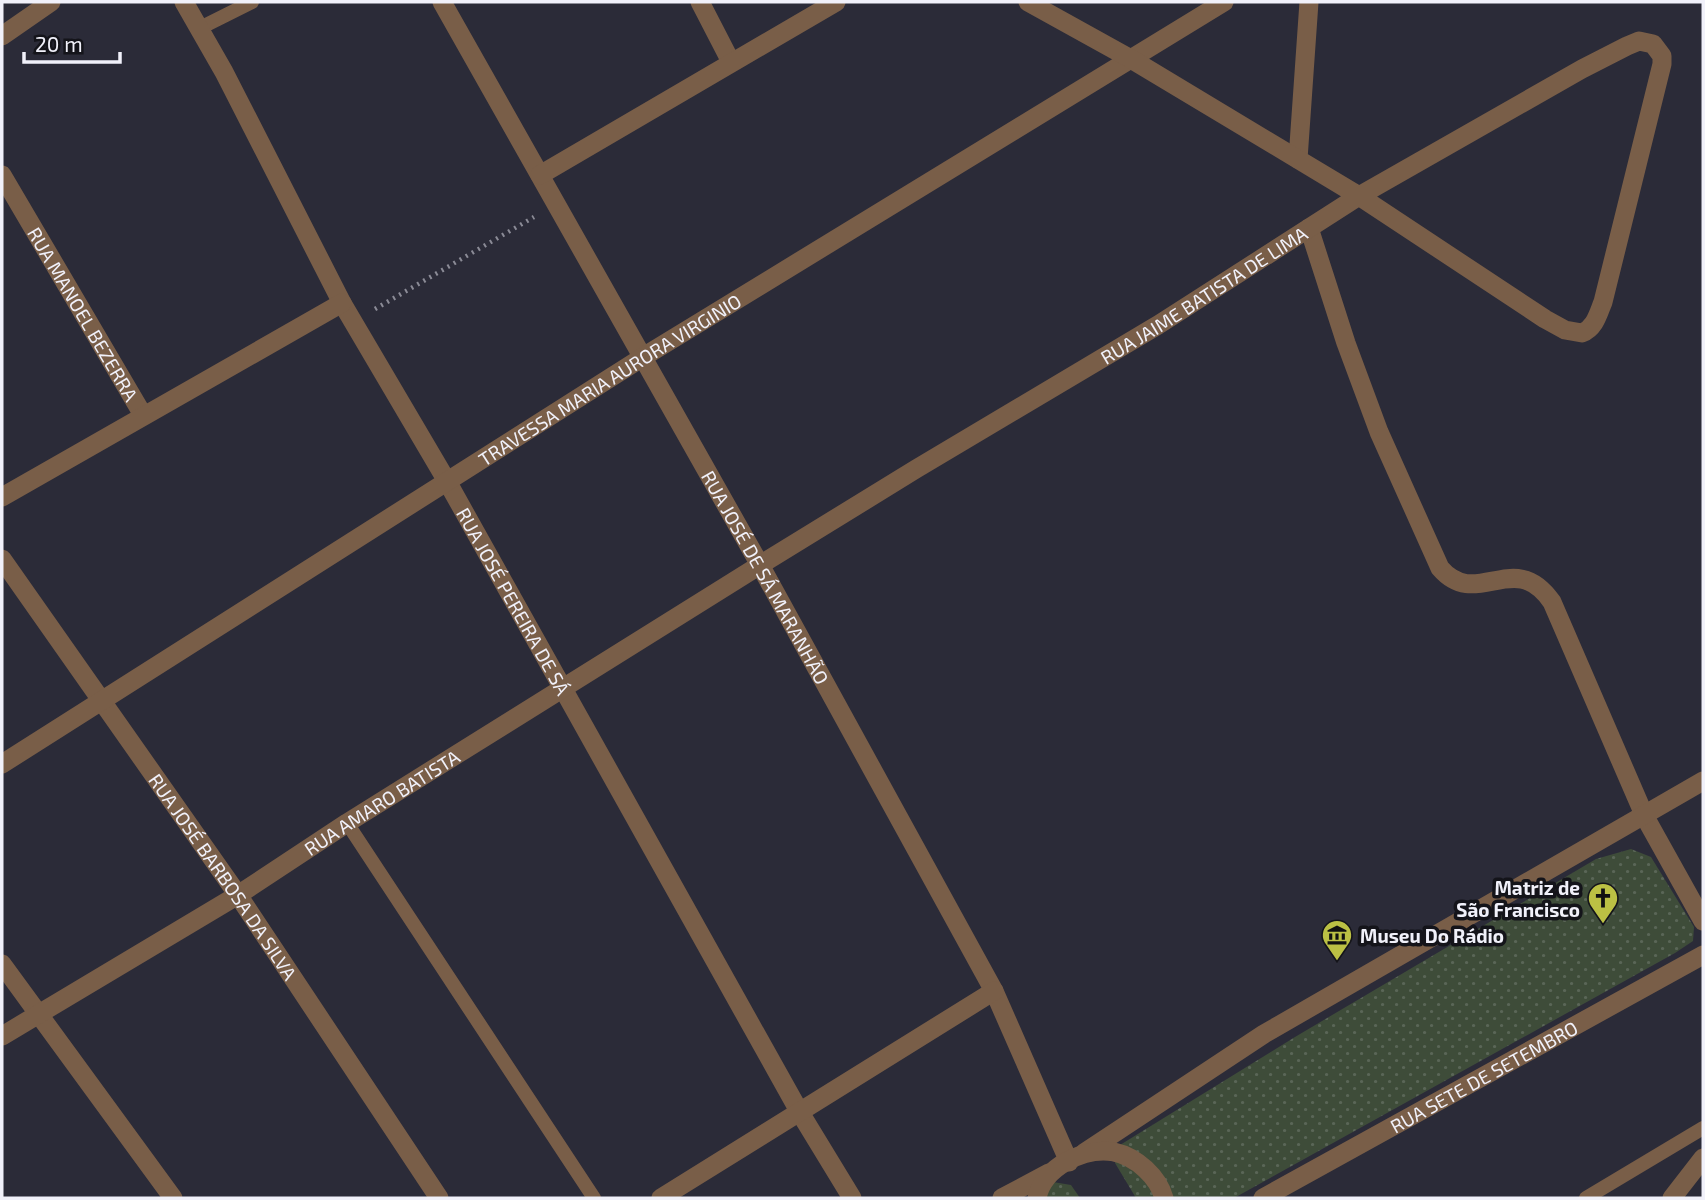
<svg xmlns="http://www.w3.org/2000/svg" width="1705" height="1200" font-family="'Exo 2',sans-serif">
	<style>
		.park { fill: url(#park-dots) }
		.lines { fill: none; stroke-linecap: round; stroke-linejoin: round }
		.path { stroke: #8b8b96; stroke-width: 4.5; stroke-dasharray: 2 5; stroke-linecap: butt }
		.service { stroke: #795e48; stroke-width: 14 }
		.minor { stroke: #795e48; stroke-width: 19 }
		.tertiary { stroke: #795e48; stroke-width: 19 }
		.labels { text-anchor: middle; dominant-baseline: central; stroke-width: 7; stroke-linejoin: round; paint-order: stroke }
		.street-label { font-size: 19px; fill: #f1f1fa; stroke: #14141a }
		.poi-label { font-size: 19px; font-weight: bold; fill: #f1f1fa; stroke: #14141a; text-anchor: end }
	</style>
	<defs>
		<pattern id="park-dots" width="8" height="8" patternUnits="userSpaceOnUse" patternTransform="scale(1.75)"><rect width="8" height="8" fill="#3e4c39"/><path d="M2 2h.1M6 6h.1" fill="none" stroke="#5a6657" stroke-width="1.8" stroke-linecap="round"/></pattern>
	</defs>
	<rect width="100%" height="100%" fill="#2b2b38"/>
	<g class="park">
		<polygon points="1631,849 1651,857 1694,927 1693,941 1675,953 1234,1198 1136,1198 1115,1163 1120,1145 1295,1037 1596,859"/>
		<polygon points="1053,1182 1071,1185 1080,1198 1027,1198"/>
	</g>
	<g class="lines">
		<polyline class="path" points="375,309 534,217"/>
		<g class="service">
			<polyline points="200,28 252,2"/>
			<polyline points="347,823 594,1198"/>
			<polyline points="1586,1198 1703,1128"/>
		</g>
		<g class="minor">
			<path id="s1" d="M184,2L224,72L342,303L448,483L799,1111L852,1198"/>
			<path id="s2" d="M442,2L760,565L994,991L1069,1162"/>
			<polyline points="700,2 731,62"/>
			<polyline points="2,36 51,2"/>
			<polyline points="1298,159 1309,2"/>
			<path id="s3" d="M2,175L143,415"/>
			<polyline points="540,175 836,2"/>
			<path d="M1309,228L1346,343L1379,432L1440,568C1477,611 1514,547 1552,602L1645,817L1703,921"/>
			<polyline points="2,497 342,303"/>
			<path id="s4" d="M2,559L238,895L439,1198"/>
			<path id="s5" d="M2,764L643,357L1224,2"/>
			<polyline points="2,964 173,1198"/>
			<path id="s6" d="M2,1036L238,895L347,823L760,565L916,469L1158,325L1359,196L1582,69L1627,46L1639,41L1653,44L1662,56V64L1603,302C1598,314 1595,328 1582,333L1565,330L1545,319L1359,196L1131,59L1028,2"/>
			<polyline points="1084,1153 1264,1034 1703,781"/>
			<polyline points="661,1198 994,991"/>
			<path id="s7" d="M1263,1198L1703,955"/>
			<polyline points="1672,1198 1703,1158"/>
		</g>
		<g class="tertiary">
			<polyline points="1002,1198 1049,1173"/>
			<path d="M1037,1198C1043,1167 1084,1147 1114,1152C1137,1157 1158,1177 1164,1198"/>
		</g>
	</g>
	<defs>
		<g id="church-pin" transform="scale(1.575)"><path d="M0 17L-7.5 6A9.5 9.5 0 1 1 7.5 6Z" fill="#bbc044" stroke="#14141a"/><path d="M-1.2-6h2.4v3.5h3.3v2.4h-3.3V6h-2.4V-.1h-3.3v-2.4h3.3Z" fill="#111"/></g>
		<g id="museum-pin" transform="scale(1.575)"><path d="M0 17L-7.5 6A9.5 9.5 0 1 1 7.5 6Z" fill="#bbc044" stroke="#14141a"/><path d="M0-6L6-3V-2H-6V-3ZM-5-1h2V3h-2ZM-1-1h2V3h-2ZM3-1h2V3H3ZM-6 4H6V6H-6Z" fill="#111"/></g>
	</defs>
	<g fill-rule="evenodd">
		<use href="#church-pin" x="1603" y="898"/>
		<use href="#museum-pin" x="1337" y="935"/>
	</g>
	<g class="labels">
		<g class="street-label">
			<text stroke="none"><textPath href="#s6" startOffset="1412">RUA JAIME BATISTA DE LIMA</textPath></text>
			<text stroke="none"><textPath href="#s3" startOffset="161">RUA MANOEL BEZERRA</textPath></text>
			<text stroke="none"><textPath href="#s5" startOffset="719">TRAVESSA MARIA AURORA VIRGINIO</textPath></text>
			<text stroke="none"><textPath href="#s2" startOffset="660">RUA JOSÉ DE SÁ MARANHÃO</textPath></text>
			<text stroke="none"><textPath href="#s1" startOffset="684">RUA JOSÉ PEREIRA DE SÁ</textPath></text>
			<text stroke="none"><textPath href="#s6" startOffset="446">RUA AMARO BATISTA</textPath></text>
			<text stroke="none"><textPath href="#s4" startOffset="387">RUA JOSÉ BARBOSA DA SILVA</textPath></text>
			<text stroke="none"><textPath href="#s7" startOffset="252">RUA SETE DE SETEMBRO</textPath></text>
		</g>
		<g class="poi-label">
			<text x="1580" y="887">Matriz de<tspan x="1580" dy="22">São Francisco</tspan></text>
			<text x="1360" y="935" text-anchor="start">Museu Do Rádio</text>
		</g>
	</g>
	<rect width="1705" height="1200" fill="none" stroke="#f1f1fa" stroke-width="7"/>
	<path d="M24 52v10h96v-10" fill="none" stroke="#f1f1fa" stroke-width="3.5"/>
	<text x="35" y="52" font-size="21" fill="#f1f1fa" stroke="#14141a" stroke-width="5" paint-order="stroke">20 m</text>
</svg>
